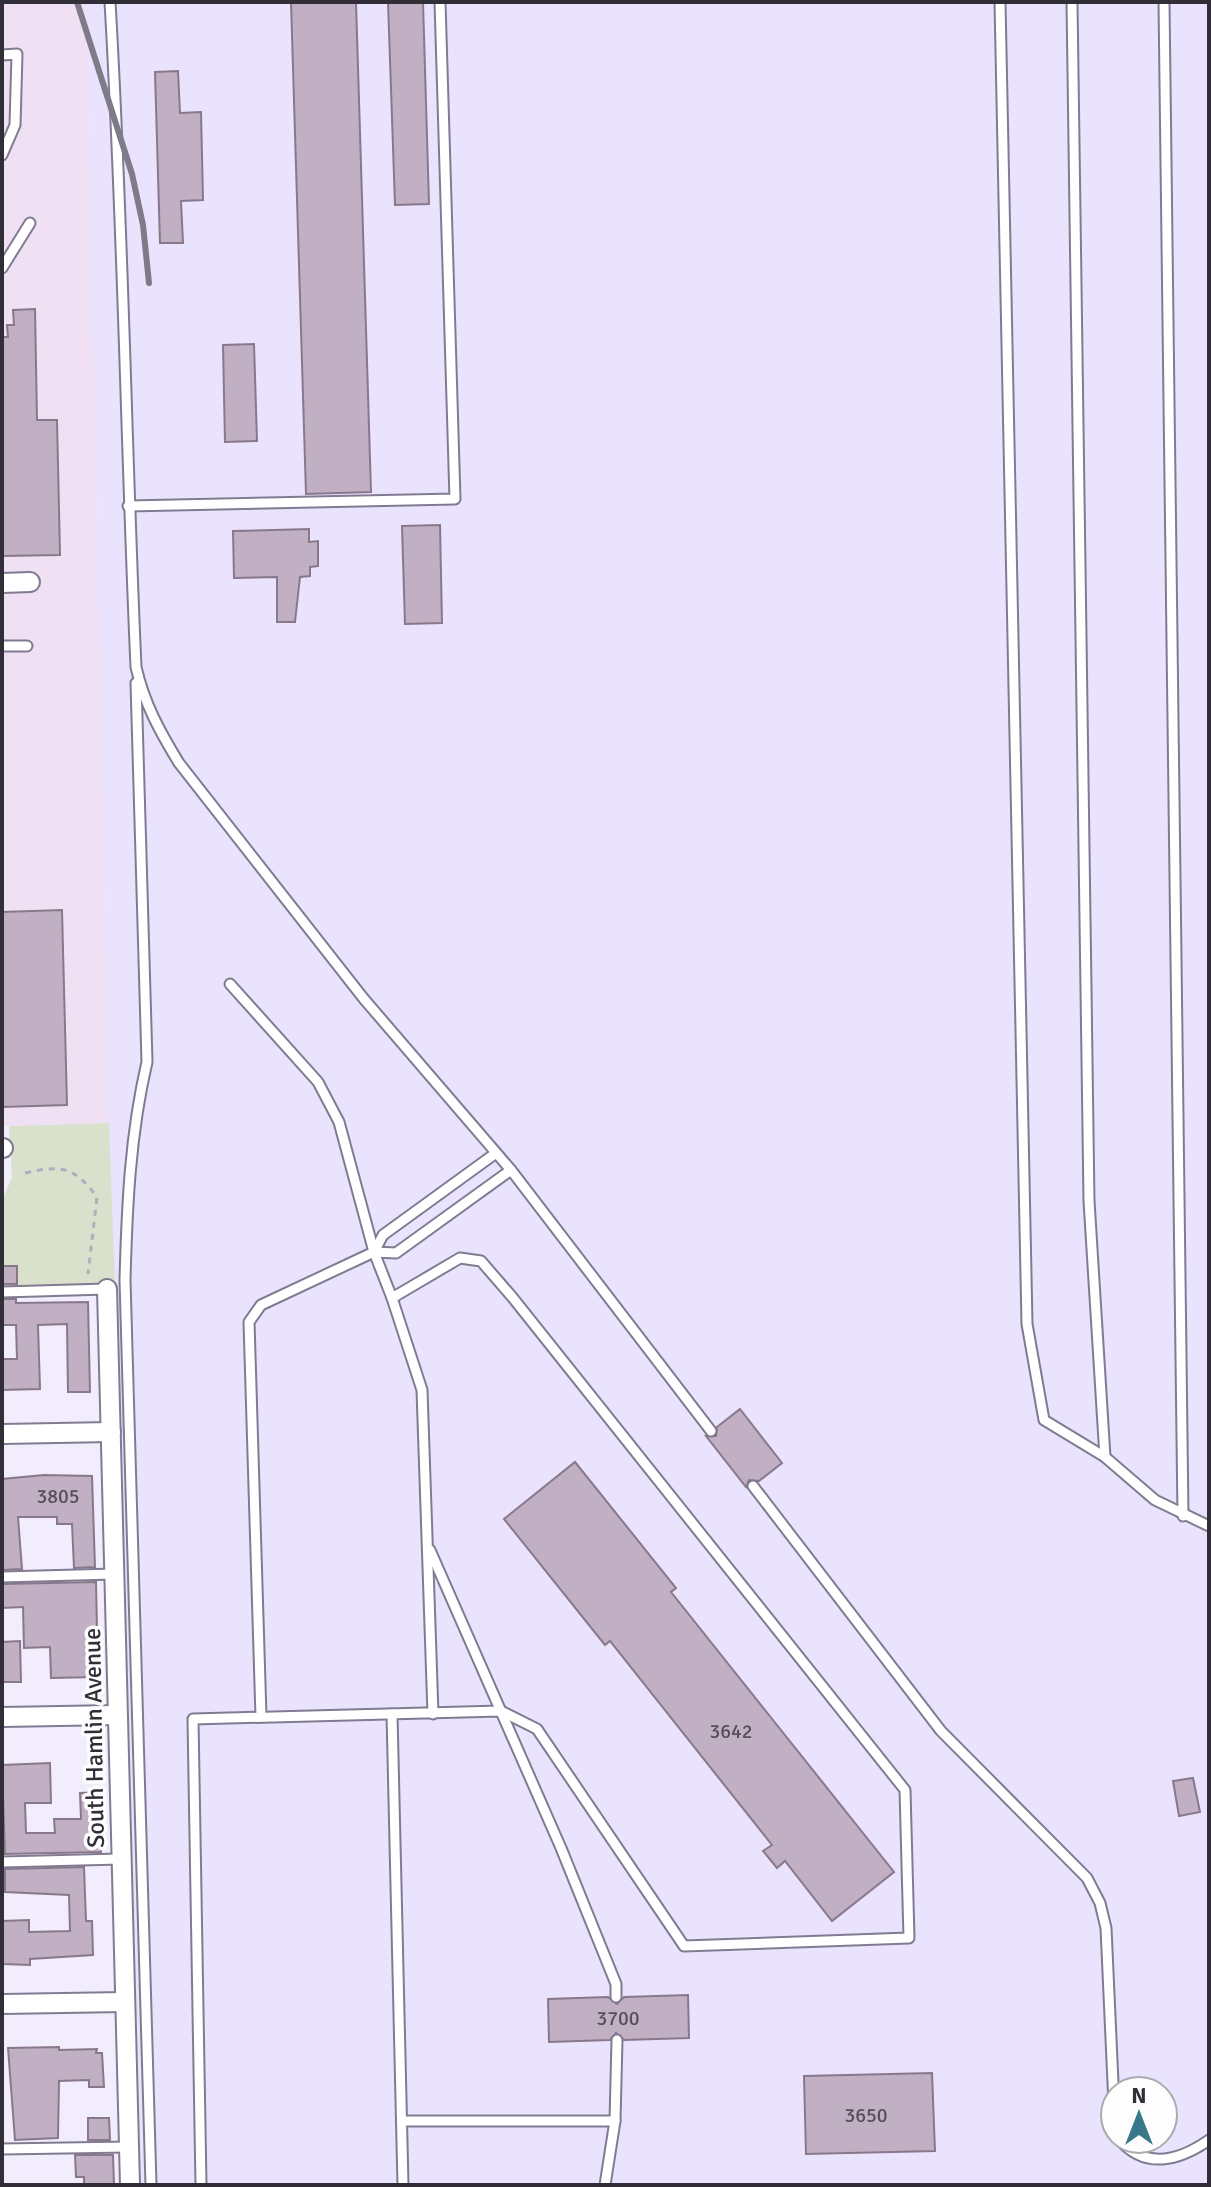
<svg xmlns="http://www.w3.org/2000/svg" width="1211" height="2187" font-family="Signika,sans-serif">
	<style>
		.built { fill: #eae3fd; fill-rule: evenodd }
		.industrial { fill: #efe0f4 }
		.green { fill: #d9e1cc }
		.building { fill: #c1afc3; stroke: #89788b; stroke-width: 2 }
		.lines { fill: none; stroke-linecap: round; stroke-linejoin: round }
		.lane-casing { stroke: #817b92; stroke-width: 13 }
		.street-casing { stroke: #817b92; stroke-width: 22 }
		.path { stroke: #b2aebc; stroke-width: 3; stroke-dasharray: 6 6; stroke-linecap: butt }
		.lane { stroke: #fff; stroke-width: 9 }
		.street { stroke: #fff; stroke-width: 18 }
		.rail { stroke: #7e7a87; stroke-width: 6 }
		.labels { text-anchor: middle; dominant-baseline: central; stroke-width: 7; stroke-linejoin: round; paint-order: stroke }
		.number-label { font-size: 20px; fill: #554e5b }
		.street-label { font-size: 24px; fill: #312e38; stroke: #fdfdfd }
	</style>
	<rect width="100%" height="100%" fill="#f1edfd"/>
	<path class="built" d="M86,2H1209V2185H141L109,1123ZM1115,2091H1163V2139H1115Z"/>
	<polygon class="industrial" points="2,2 86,2 109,1123 2,1126"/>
	<polygon class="green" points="109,1123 115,1285 2,1286 2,1201 12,1177 9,1126"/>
	<g class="building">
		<polygon points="291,2 356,2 371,492 306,494"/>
		<polygon points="388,2 423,2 429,204 395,205"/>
		<polygon points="178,71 180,113 201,112 203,200 181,201 183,243 160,243 155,72"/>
		<polygon points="35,309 37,420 57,420 60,555 2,556 2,337 8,337 7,325 14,325 13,310"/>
		<polygon points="254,344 257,441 225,442 223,345"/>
		<polygon points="440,525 442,623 405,624 402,526"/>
		<polygon points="309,529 309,542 318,541 318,566 310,567 310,576 300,577 295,622 277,622 277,577 234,578 233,531"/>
		<polygon points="62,910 67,1105 2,1107 2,912"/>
		<rect x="2" y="1266" width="15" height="18"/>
		<polygon points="2,1299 16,1299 16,1303 88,1302 90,1392 68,1392 67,1324 38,1325 40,1389 2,1390 2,1359 17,1359 16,1325 2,1325"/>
		<polygon points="740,1409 782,1463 759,1481 749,1480 746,1487 706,1436 716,1436 717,1427"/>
		<polygon points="575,1462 676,1588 671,1592 894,1872 832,1921 785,1861 777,1868 763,1851 772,1845 610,1641 605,1645 504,1519"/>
		<polygon points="44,1475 92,1476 95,1567 74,1568 72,1524 57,1524 57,1517 18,1517 22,1569 2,1570 2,1479"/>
		<polygon points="96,1582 98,1677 51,1678 50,1647 24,1648 23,1607 2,1608 2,1584"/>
		<polygon points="20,1641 21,1682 2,1682 2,1642"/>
		<polygon points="50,1763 51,1803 25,1803 26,1833 55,1833 54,1819 81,1819 80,1793 101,1792 101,1852 5,1854 2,1765"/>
		<polygon points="1193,1778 1200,1812 1179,1816 1173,1781"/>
		<polygon points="84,1867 86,1921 92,1921 93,1955 30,1959 30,1965 2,1964 2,1921 29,1920 29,1932 70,1931 69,1895 5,1892 5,1869"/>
		<polygon points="688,1995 689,2038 624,2040 616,2033 610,2040 549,2042 548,1999 608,1997 617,2004 624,1997"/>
		<polygon points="59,2047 59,2050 97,2049 96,2053 102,2053 104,2087 89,2087 89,2080 59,2081 58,2138 15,2140 8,2048"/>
		<polygon points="932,2073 935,2151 806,2154 804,2076"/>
		<polygon points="88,2118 109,2118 110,2140 88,2140"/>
		<polygon points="75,2155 113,2155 114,2185 84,2185 84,2177 76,2177"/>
	</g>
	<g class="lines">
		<g class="lane-casing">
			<g id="lane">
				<path d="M110,2C123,223 126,445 136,667C144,703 160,732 179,763L364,999L511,1170L711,1431"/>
				<polyline points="1000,2 1027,1324 1044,1420 1105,1457 1155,1500 1209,1526"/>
				<polyline points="1072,2 1089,1201 1105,1457"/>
				<polyline points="1164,2 1183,1516"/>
				<polyline points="2,55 17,54 15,125 2,155"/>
				<polyline points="2,268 30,223"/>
				<polyline points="128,506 455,499 440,2"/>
				<polyline points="2,646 27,646"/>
				<path d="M136,683L147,1062C130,1135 127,1206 125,1280L151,2185"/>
				<polyline points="230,984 318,1082 339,1122 374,1252 392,1298"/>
				<polyline points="374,1252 383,1235 496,1153"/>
				<polyline points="2,1292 107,1289"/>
				<polyline points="753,1486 941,1731 1087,1878 1100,1903 1106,1928 1115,2127"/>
				<polyline points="430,1550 561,1848 616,1984 616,1997"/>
				<polyline points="2,1577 114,1574"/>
				<polyline points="392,1714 403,2185"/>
				<polyline points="261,1717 249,1322 261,1305 374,1252 396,1253 511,1170"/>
				<polyline points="2,1862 120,1859"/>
				<polyline points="402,2121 615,2121"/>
				<path d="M1119,2139C1145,2170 1179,2161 1209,2140"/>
				<polyline points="2,2149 128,2147"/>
				<polyline points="201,2185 193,1719 501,1711 537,1729 684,1946 909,1938 905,1790 513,1298 481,1261 460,1258 392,1298 422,1390 433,1714"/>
				<polyline points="605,2185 615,2121 617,2040"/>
			</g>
		</g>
		<g class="street-casing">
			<g id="street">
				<polyline points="2,583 30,582"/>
				<polyline points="2,1148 3,1148"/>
				<polyline points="107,1289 130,2185"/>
				<polyline points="2,1434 111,1432"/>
				<polyline points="2,1717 117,1715"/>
				<polyline points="2,2004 124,2002"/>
			</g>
		</g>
		<path class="path" d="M25,1173C61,1165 74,1166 97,1197L88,1274"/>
		<use href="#lane" class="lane"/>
		<use href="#street" class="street"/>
		<polyline class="rail" points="77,2 132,174 143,225 149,283"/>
	</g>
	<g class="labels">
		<g class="number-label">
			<text x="58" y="1496">3805</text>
			<text x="731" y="1731">3642</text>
			<text x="618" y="2018">3700</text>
			<text x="866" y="2115">3650</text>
		</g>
		<g class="street-label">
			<text transform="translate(94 1738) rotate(-91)">South Hamlin Avenue</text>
		</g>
	</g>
	<rect width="1211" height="2187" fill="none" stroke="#312e38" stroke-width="8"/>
	<g transform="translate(1139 2115)"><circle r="38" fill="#fdfdfd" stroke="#abaaae" stroke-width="2"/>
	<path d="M0-6L14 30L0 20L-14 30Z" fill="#38788b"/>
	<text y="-12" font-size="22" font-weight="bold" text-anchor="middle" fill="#312e38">N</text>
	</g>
</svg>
